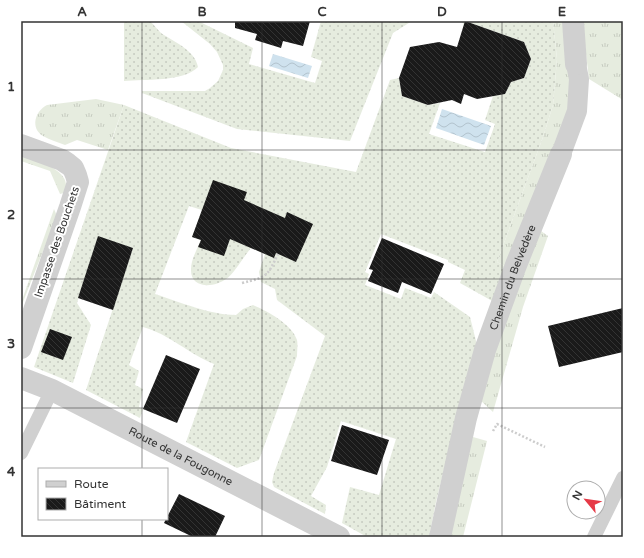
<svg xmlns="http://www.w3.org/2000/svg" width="644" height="558" font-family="'Varela Round',sans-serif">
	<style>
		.grass { fill: url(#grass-tufts) }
		.garden { fill: url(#garden-dots) }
		.water { fill: url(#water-waves) }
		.building { fill: url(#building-back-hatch) }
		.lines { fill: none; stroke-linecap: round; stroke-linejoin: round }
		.path { stroke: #cdcdcd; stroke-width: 2.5; stroke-dasharray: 2 2; stroke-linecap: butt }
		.service { stroke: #d0d0d0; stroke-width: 14 }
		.pedestrian { stroke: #d0d0d0; stroke-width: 20 }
		.minor { stroke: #d0d0d0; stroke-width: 22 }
		.grid { fill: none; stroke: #333; stroke-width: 1; stroke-opacity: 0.55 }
		.labels { text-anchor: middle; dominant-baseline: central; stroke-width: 4; stroke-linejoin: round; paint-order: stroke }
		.street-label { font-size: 11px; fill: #333; stroke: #fff }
		.neatline { fill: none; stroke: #333; stroke-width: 1.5 }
		.grid-label { font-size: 13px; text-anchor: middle; font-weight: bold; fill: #333 }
	</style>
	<defs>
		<pattern id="grass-tufts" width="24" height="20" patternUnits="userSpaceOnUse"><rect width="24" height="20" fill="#e6ecdf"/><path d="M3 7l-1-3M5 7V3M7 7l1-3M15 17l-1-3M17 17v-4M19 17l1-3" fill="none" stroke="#c6cbc0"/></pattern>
		<pattern id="garden-dots" width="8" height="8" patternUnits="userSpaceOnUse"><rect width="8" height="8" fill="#e6ecdf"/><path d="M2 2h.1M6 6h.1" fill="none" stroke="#c6cbc0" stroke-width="1.8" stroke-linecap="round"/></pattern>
		<pattern id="water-waves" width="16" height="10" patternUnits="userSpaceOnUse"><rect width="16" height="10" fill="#cfe2ee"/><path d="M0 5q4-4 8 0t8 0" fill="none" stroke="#b2c2cd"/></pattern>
		<pattern id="building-back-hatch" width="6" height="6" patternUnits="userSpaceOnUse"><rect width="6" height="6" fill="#1a1a1a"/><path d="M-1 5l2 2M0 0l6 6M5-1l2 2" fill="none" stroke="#333"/></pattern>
	</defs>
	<rect width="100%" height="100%" fill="#fff"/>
	<g class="grass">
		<polygon points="553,21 564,21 571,81 570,108 507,267 497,262 543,137 553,105 557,59"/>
		<polygon points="582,21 623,21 623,100 589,79"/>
		<path d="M96,99L124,105L108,150L77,140L65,145C58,142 50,140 43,136C30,128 35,111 47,105Z"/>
		<path d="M21,154C35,160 76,171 64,193L60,194L50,171L21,161Z"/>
		<polygon points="54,209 57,216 21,307 21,303"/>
		<polygon points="541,231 548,236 523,307 493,412 480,400 506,316"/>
		<polygon points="473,437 487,441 463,537 451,537 454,504"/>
	</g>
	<g class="garden">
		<path d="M124,21H150C154,25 157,29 161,33C174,42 195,50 198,67C184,82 145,79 124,81Z"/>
		<polygon points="181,21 198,21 253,48 249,64 315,83 322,61 311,57 321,21 412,21 393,33 350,141 237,129 142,93 142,91 205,91 210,88 218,81 223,70 223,65 217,52 210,44"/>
		<path d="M462,21H553L557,59L553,105L543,137L497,262L507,267L494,302L460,283L465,270L448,262V260L381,234L365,272L369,274L365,285L401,299L405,288L431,298L434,292L470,317L477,345L455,424L436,502L429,537H367L342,523L350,487L379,495L396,439L341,421L327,467L311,496L326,505L325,514L274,487L272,482L274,473L325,336L277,300L275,289L261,282L259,272L265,254L251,248C244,256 234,274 226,279C214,288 190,289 191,269C191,260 197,249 201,240L192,237L202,210L189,206L155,294C180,302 210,315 236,315L243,309L253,305C267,311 292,324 297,340C298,345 297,351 297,356L259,460L237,468L186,442L214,364C189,354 169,334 143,327L129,365L139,371L135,385L143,389L139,407L143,409L140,418L86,390L133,248L98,237L77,303L91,325L73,383L34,367L124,105L231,148L356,172L390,80L399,78L402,96L428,105L440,103L429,134L485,152L495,124L485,120L493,96L505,94L511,82L524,78L531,59L524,42L471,23L464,26Z"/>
	</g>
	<g class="water">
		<polygon points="273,54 312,66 308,78 269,66"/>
		<polygon points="442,109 491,126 484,145 436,128"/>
	</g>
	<g class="building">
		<polygon points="235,21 310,21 303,46 283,41 281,48 255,40 257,34 235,28"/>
		<polygon points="465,21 524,42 531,59 524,78 511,82 505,94 477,99 464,94 461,104 452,100 428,105 402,96 399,78 410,47 439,42 457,47"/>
		<polygon points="213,180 247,192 244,200 285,218 287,212 313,224 296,262 276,253 274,258 230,239 224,256 198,247 201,240 192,237"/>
		<polygon points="98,236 133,248 113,310 78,298"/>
		<polygon points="382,238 444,264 431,294 402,282 398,293 368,281 373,270 369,269"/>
		<polygon points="623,308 623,352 559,367 548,326"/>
		<polygon points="50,329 72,337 63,360 41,352"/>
		<polygon points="166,355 200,369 177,423 143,409"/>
		<polygon points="342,425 389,440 377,475 331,461"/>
		<polygon points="179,494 225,516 215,537 193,537 164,523"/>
	</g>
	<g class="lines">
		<g class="path">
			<path d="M242,283C267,277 267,277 278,254"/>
			<polyline points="493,431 497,424 545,447"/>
		</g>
		<g class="service">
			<polyline points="21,453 52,390"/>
			<polyline points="594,537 623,478"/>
		</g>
		<polyline class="pedestrian" points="561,154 577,111 579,79 576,64"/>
		<g class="minor">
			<polyline points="573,21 576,64"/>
			<polyline points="21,145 62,160 68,164 73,168 76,175 78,182 70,207 21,348"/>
			<path id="s1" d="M21,378L52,390L339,537"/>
			<path id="s2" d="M440,537L466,418L485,350L516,265L561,154"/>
		</g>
	</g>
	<path class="grid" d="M142,21V469M262,21V537M382,21V537M502,21V537M21,150H623M21,279H623M21,408H623M142,519V537"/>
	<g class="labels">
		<g class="street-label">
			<text transform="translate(57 242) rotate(-71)">Impasse des Bouchets</text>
			<text stroke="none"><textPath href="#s2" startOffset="270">Chemin du Belvédère</textPath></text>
			<text stroke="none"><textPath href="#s1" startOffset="178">Route de la Fougonne</textPath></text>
		</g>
	</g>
	<rect width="644" height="558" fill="none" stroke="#ffffff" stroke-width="44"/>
	<rect x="38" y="468" width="130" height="52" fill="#ffffff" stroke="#adadad"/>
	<rect x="46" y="481" width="20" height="6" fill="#d0d0d0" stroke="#adadad"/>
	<text x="74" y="488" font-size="12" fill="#333333">Route</text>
	<rect x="46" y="498" width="20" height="12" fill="url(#building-back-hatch)" stroke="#adadad"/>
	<text x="74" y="508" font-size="12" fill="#333333">Bâtiment</text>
	<g transform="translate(586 500) rotate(299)"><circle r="19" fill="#ffffff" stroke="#adadad"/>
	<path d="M0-3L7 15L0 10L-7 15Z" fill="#e63946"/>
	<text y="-6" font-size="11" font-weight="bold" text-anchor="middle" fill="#333333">N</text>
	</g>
	<rect x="22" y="22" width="600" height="514" class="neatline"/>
	<g class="grid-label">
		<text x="82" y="16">A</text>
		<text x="202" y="16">B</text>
		<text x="322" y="16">C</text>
		<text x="442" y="16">D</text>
		<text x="562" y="16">E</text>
		<text x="11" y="91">1</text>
		<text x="11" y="219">2</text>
		<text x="11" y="348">3</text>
		<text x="11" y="476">4</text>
	</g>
</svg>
